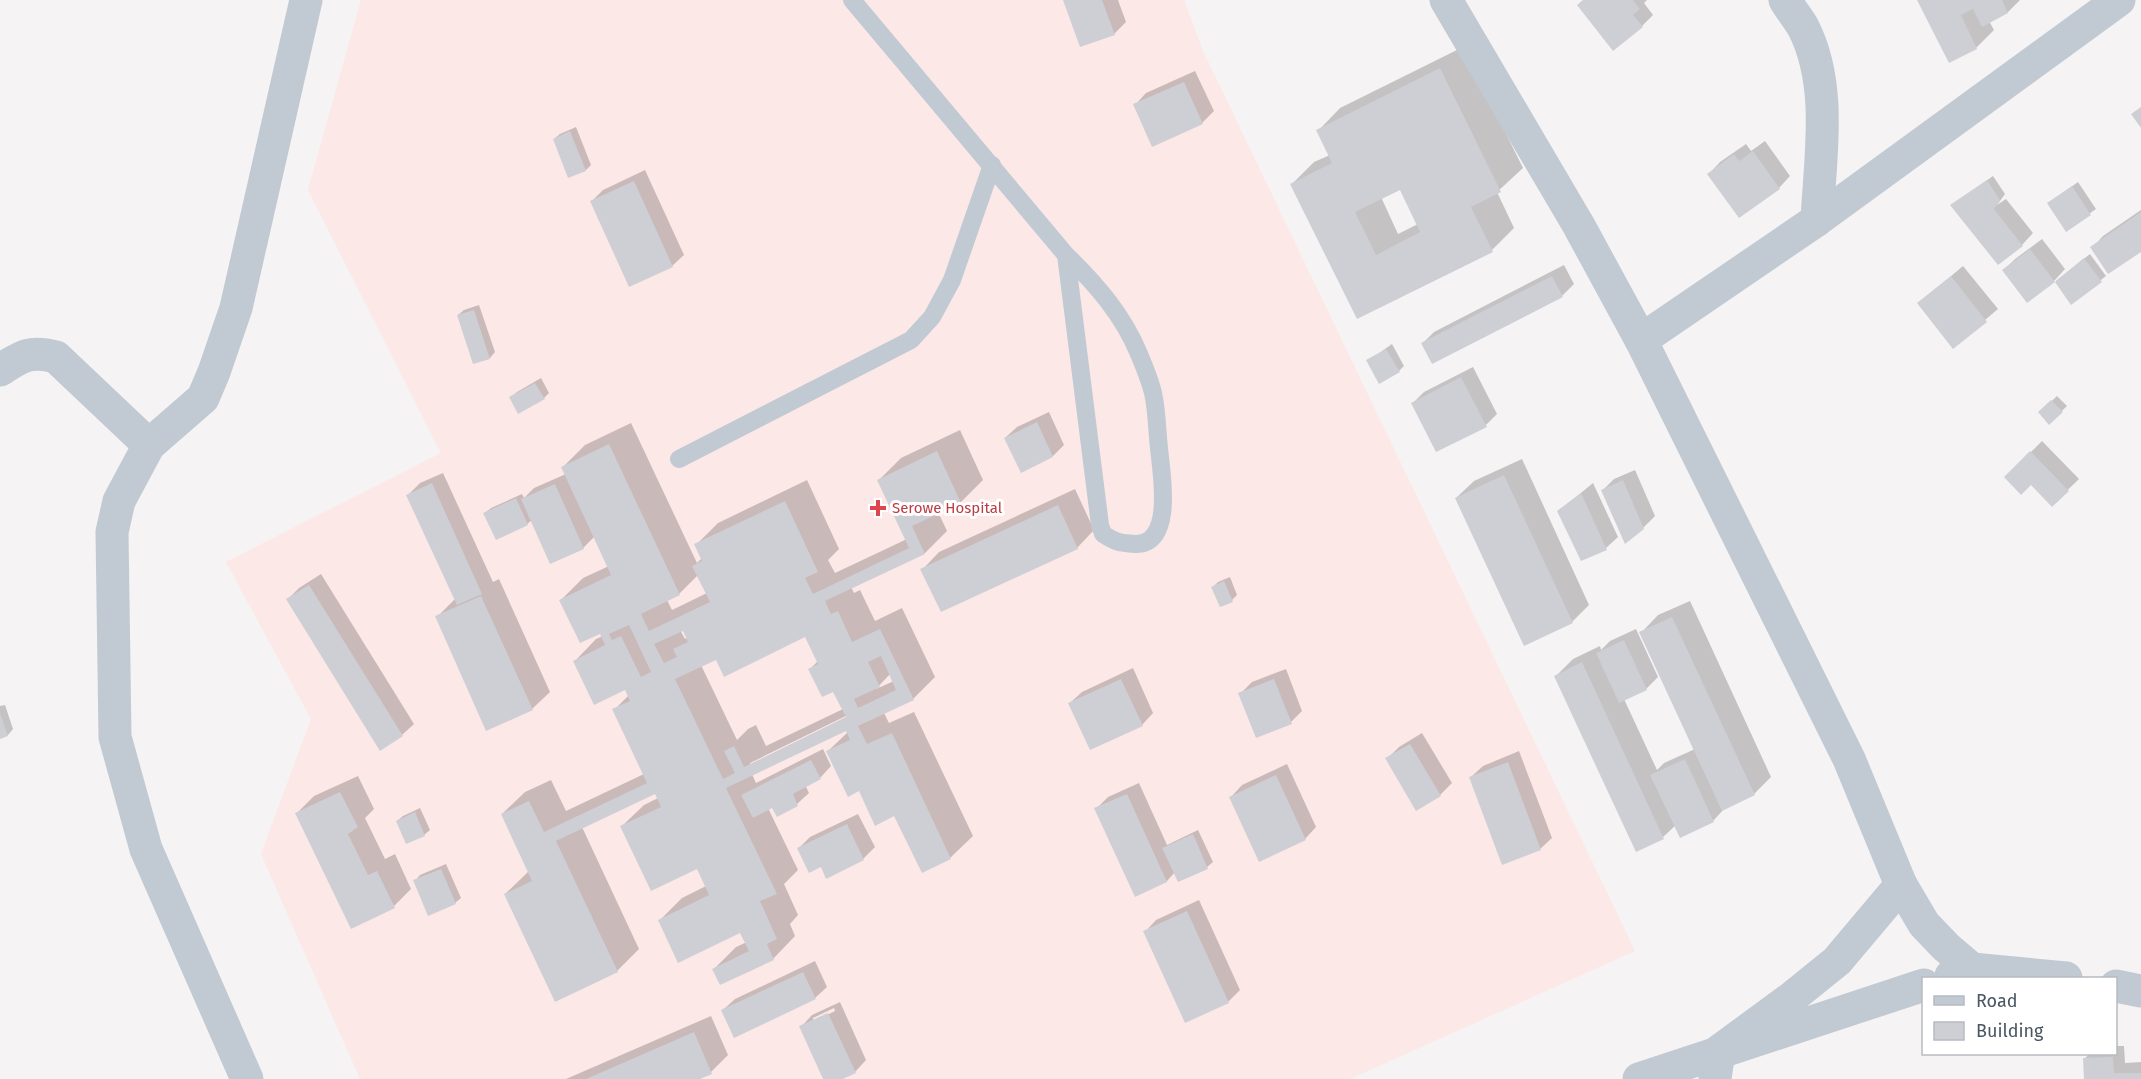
<svg xmlns="http://www.w3.org/2000/svg" width="2141" height="1079" font-family="'Fira Sans',sans-serif">
	<style>
		.medical { fill: #fce8e6 }
		.shadow { fill: #0003; fill-rule: evenodd }
		.building { fill: #cdcfd5; fill-rule: evenodd }
		.lines { fill: none; stroke-linecap: round; stroke-linejoin: round }
		.lane { stroke: #c1cad2; stroke-width: 18 }
		.street { stroke: #c1cad2; stroke-width: 33 }
		.health-dot { fill: #e0444e; stroke: #fff; stroke-width: 2 }
		.labels { text-anchor: middle; dominant-baseline: central; stroke-width: 6; stroke-linejoin: round; paint-order: stroke }
		.health-label { font-size: 15px; fill: #be3a42; stroke: #fff; text-anchor: start }
	</style>
	<rect width="100%" height="100%" fill="#f5f3f3"/>
	<polygon class="medical" points="361,0 1184,0 1203,51 1635,951 1350,1079 360,1079 261,854 311,719 226,562 441,453 308,190"/>
	<g class="shadow">
		<polygon points="1065,0 1118,0 1126,22 1114,34"/>
		<polygon points="1584,0 1647,0 1644,3 1653,15 1642,26"/>
		<polygon points="1919,0 2020,0 2008,12 1989,21 1994,30 1976,48 1950,61"/>
		<path d="M1463,47L1523,168L1497,192L1514,228L1492,250L1358,317L1292,184L1314,162L1330,155L1318,131L1340,108ZM1400,188L1418,224L1398,234L1381,197Z"/>
		<polygon points="1195,71 1214,111 1202,123 1135,105 1146,93"/>
		<polygon points="576,127 591,165 586,170 554,139 560,134"/>
		<polygon points="1765,141 1790,176 1779,188 1709,174 1720,162 1746,144 1751,151"/>
		<polygon points="645,170 684,255 672,266 592,201 603,190"/>
		<polygon points="1993,176 2005,194 1997,205 2006,199 2033,233 2022,245 1952,205"/>
		<polygon points="2078,182 2096,209 2066,230 2049,203"/>
		<polygon points="2141,210 2141,250 2092,248 2103,236"/>
		<polygon points="2042,239 2065,269 2055,280 2027,301 2004,270 2015,259"/>
		<polygon points="2090,254 2106,276 2071,303 2056,281"/>
		<polygon points="1564,265 1574,284 1563,295 1432,362 1423,343 1434,332"/>
		<polygon points="1963,266 1998,309 1953,347 1919,303"/>
		<polygon points="479,305 495,352 490,358 474,362 458,315 464,310"/>
		<polygon points="1392,344 1404,366 1399,371 1368,361"/>
		<polygon points="1473,367 1497,414 1486,425 1413,403 1424,392"/>
		<polygon points="541,378 549,393 544,398 511,397 517,392"/>
		<polygon points="2057,396 2067,406 2049,423 2040,412"/>
		<polygon points="1049,412 1064,445 1053,456 1005,438 1017,427"/>
		<path d="M631,423L697,563L702,558L696,545L718,523L807,480L839,549L828,560L835,573L907,539L879,480L901,458L960,430L983,480L961,502L938,512L947,531L925,553L851,587L854,593L860,590L875,621L902,608L935,677L913,699L884,713L889,723L914,712L973,836L950,858L895,814L860,789L828,751L848,732L847,729L752,774L756,783L823,749L831,766L820,778L805,785L809,793L797,804L777,815L773,806L768,808L798,870L784,884L798,915L790,924L795,936L773,959L714,969L736,947L747,942L741,931L660,920L682,898L706,886L697,867L621,827L644,805L658,798L656,792L582,827L639,949L617,971L505,894L529,871L502,814L525,792L551,780L566,811L644,774L614,710L629,695L626,688L574,662L596,639L603,636L561,600L583,578L609,566L595,536L583,548L532,520L527,524L485,513L491,508L522,494L524,498L534,488L566,474L563,467L585,445ZM698,575L707,593L672,610L667,600L679,594ZM684,629L688,637L685,639L680,630ZM806,635L818,661L810,669L834,690L843,709L766,746L756,725L748,729L737,740L701,665L716,658ZM890,674L894,681L876,689ZM852,713L854,716L751,765L750,763Z"/>
		<polygon points="2042,441 2079,479 2052,505 2031,483 2006,477"/>
		<polygon points="1522,459 1589,605 1572,622 1456,498 1474,481"/>
		<polygon points="1635,470 1655,516 1643,528 1603,490 1614,479"/>
		<polygon points="443,473 493,582 499,579 550,692 532,709 437,617 455,599 408,495 420,483"/>
		<polygon points="1593,483 1618,537 1606,548 1559,511"/>
		<polygon points="1075,489 1094,530 1077,548 922,570 939,552"/>
		<polygon points="321,574 414,724 402,735 288,599 299,588"/>
		<polygon points="1230,577 1237,595 1232,600 1213,587 1218,582"/>
		<polygon points="1690,601 1771,777 1754,794 1724,809 1713,821 1676,825 1663,837 1556,676 1573,659 1600,646 1601,650 1610,641 1636,629 1658,677 1646,689 1624,699 1657,770 1664,763 1695,749 1641,633 1658,615"/>
		<polygon points="1133,668 1153,713 1142,725 1070,703 1082,692"/>
		<polygon points="1286,669 1302,711 1291,722 1240,694 1252,682"/>
		<polygon points="5,705 13,729 8,735 0,738 0,706"/>
		<polygon points="1422,733 1452,783 1440,795 1387,759 1399,747"/>
		<polygon points="1519,751 1552,838 1540,849 1471,777 1483,766"/>
		<polygon points="1287,764 1316,827 1305,839 1231,797 1242,785"/>
		<polygon points="358,776 374,809 365,818 385,859 395,854 411,889 394,906 297,813 314,796"/>
		<polygon points="1139,783 1167,845 1198,830 1213,862 1207,867 1179,880 1175,872 1167,881 1136,895 1096,809 1108,797"/>
		<polygon points="420,808 430,830 424,835 397,821 403,816"/>
		<polygon points="858,814 875,847 863,859 822,865 798,849 810,837"/>
		<polygon points="446,864 461,898 455,903 415,881 420,875"/>
		<polygon points="1199,900 1240,990 1229,1001 1186,1021 1145,932 1156,920"/>
		<polygon points="815,961 827,987 815,998 723,1010 735,999"/>
		<path d="M840,1002L866,1060L855,1072L839,1079H825L801,1027L812,1015ZM834,1008L835,1011L813,1022V1018Z"/>
		<polygon points="711,1016 728,1055 711,1072 696,1079 566,1079"/>
		<polygon points="2116,1046 2124,1046 2125,1063 2141,1062 2141,1079 2086,1079 2085,1058 2090,1054 2116,1054"/>
	</g>
	<g class="building">
		<polygon points="1063,0 1102,0 1115,35 1080,47"/>
		<polygon points="1583,0 1633,0 1640,9 1633,15 1643,27 1613,51 1577,5"/>
		<polygon points="1917,0 2002,0 2008,13 1982,27 1973,9 1961,15 1977,49 1949,63"/>
		<path d="M1440,68L1501,192L1471,207L1493,252L1357,319L1290,184L1332,163L1316,130ZM1400,190L1420,232L1376,255L1355,212Z"/>
		<polygon points="1184,82 1203,124 1152,147 1133,104"/>
		<polygon points="2141,107 2141,128 2131,114"/>
		<polygon points="570,131 586,171 568,178 553,139"/>
		<polygon points="1753,151 1780,189 1739,218 1707,174 1734,154 1739,161"/>
		<polygon points="1987,180 2000,200 1994,209 2023,246 1998,265 1950,205"/>
		<polygon points="634,181 673,267 629,287 590,201"/>
		<polygon points="2072,186 2091,215 2066,232 2047,203"/>
		<polygon points="2141,212 2141,252 2108,274 2090,247"/>
		<polygon points="2030,249 2055,282 2027,303 2002,270"/>
		<polygon points="2084,258 2102,282 2071,305 2055,282"/>
		<polygon points="1552,276 1563,297 1432,364 1421,343"/>
		<polygon points="1951,276 1987,322 1953,349 1917,303"/>
		<polygon points="474,310 490,359 473,364 457,315"/>
		<polygon points="1386,349 1400,372 1379,384 1366,360"/>
		<polygon points="1461,377 1487,427 1436,452 1411,403"/>
		<polygon points="535,383 545,399 518,414 509,397"/>
		<polygon points="2051,400 2063,412 2049,425 2038,412"/>
		<polygon points="1037,422 1053,457 1021,473 1004,438"/>
		<path d="M609,444L680,595L641,614L649,631L710,602L692,566L702,561L694,544L785,501L818,572L805,578L813,594L909,548L877,480L937,451L961,503L912,526L925,554L825,601L831,614L838,611L852,642L880,629L914,700L858,726L867,744L892,733L951,859L922,873L894,816L875,826L859,791L848,797L826,751L850,740L846,731L726,788L777,894L760,901L777,939L767,944L774,960L720,985L712,969L749,951L740,933L678,963L658,920L709,895L697,869L651,891L620,826L661,807L655,794L556,841L618,972L555,1002L504,894L532,881L501,814L529,801L544,832L647,783L612,709L630,701L625,690L594,705L573,661L605,645L600,634L580,643L559,600L611,575L561,467ZM629,625L651,672L641,677L621,636L612,640L609,634ZM683,631L688,642L673,649L677,657L664,663L654,644ZM805,637L818,664L808,669L822,697L833,692L846,717L744,767L734,746L724,751L735,773L723,779L675,679L716,660L724,677ZM881,656L896,690L858,708L854,699L880,687L868,662Z"/>
		<polygon points="2030,451 2069,491 2052,507 2031,485 2021,495 2004,477"/>
		<polygon points="1504,475 1573,623 1524,646 1455,498"/>
		<polygon points="1623,480 1644,529 1625,544 1601,490"/>
		<polygon points="432,483 482,594 457,605 406,495"/>
		<polygon points="555,484 584,549 550,564 521,499"/>
		<polygon points="1581,493 1607,550 1581,561 1557,511"/>
		<polygon points="516,498 528,525 496,540 483,513"/>
		<polygon points="1058,505 1078,549 941,612 920,569"/>
		<polygon points="1224,581 1233,602 1220,607 1211,587"/>
		<polygon points="309,585 403,736 380,751 286,599"/>
		<polygon points="481,596 533,710 486,731 435,616"/>
		<polygon points="1672,617 1755,795 1722,811 1639,632"/>
		<polygon points="1624,640 1647,690 1619,703 1596,653"/>
		<polygon points="1582,662 1664,839 1636,852 1554,676"/>
		<polygon points="1121,679 1143,726 1090,750 1068,703"/>
		<polygon points="1274,679 1292,724 1256,738 1238,693"/>
		<polygon points="0,713 8,736 0,739"/>
		<polygon points="1410,744 1441,796 1416,811 1385,758"/>
		<polygon points="1685,759 1714,822 1680,838 1650,775"/>
		<polygon points="811,760 821,779 793,794 798,806 777,817 772,808 753,818 741,795"/>
		<polygon points="1508,762 1541,850 1502,865 1469,777"/>
		<polygon points="1276,775 1306,840 1259,862 1229,797"/>
		<polygon points="340,792 358,827 348,834 368,875 377,871 395,908 351,929 295,813"/>
		<polygon points="1127,794 1167,882 1135,897 1094,808"/>
		<polygon points="415,812 425,836 406,844 396,821"/>
		<polygon points="847,824 864,860 826,879 821,867 809,873 797,848"/>
		<polygon points="1193,834 1208,869 1178,882 1162,848"/>
		<polygon points="441,869 456,904 428,916 413,880"/>
		<polygon points="1187,911 1229,1003 1185,1023 1143,931"/>
		<polygon points="803,972 816,999 734,1038 721,1010"/>
		<polygon points="828,1013 856,1073 843,1079 823,1079 799,1026"/>
		<polygon points="694,1032 712,1074 700,1079 586,1079"/>
		<polygon points="2113,1057 2114,1073 2141,1073 2141,1079 2084,1079 2083,1058"/>
	</g>
	<g class="lines">
		<g class="lane">
			<path d="M852,0L1066,255C1096,284 1123,315 1139,354C1144,366 1150,380 1153,393C1157,410 1157,430 1159,448C1161,471 1175,544 1136,544C1120,543 1117,543 1103,534L1100,525L1066,255"/>
			<polyline points="679,459 911,340 932,317 952,280 992,165"/>
		</g>
		<g class="street">
			<polyline points="1446,0 1579,226 1641,340 1849,759 1901,885 1924,924 1946,947 1972,969"/>
			<path d="M1785,0C1790,9 1798,18 1803,27C1833,85 1820,157 1817,220"/>
			<polyline points="1641,340 1817,220 2119,0"/>
			<path d="M0,370C22,356 30,350 56,357L149,445"/>
			<polyline points="1951,976 1972,969 2066,978"/>
			<polyline points="2116,986 2141,991"/>
			<polyline points="247,1079 146,849 115,737 112,532 119,501 149,445 203,398 214,372 236,308 306,0"/>
			<polyline points="1639,1079 1924,985"/>
			<polyline points="1715,1079 1719,1051 1790,999 1837,961 1901,885"/>
		</g>
	</g>
	<path class="health-dot" d="M875 499h6v6h6v6h-6v6h-6v-6h-6v-6h6z"/>
	<g class="labels">
		<g class="health-label">
			<text x="892" y="508">Serowe Hospital</text>
		</g>
	</g>
	<rect x="1922" y="977" width="195" height="78" fill="#ffffff" stroke="#b7bbc0" stroke-width="1.5"/>
	<rect x="1934" y="996" width="30" height="9" fill="#c1cad2" stroke="#b7bbc0" stroke-width="1.5"/>
	<text x="1976" y="1007" font-size="18" fill="#4a5661">Road</text>
	<rect x="1934" y="1022" width="30" height="18" fill="#cdcfd5" stroke="#b7bbc0" stroke-width="1.5"/>
	<text x="1976" y="1037" font-size="18" fill="#4a5661">Building</text>
</svg>
